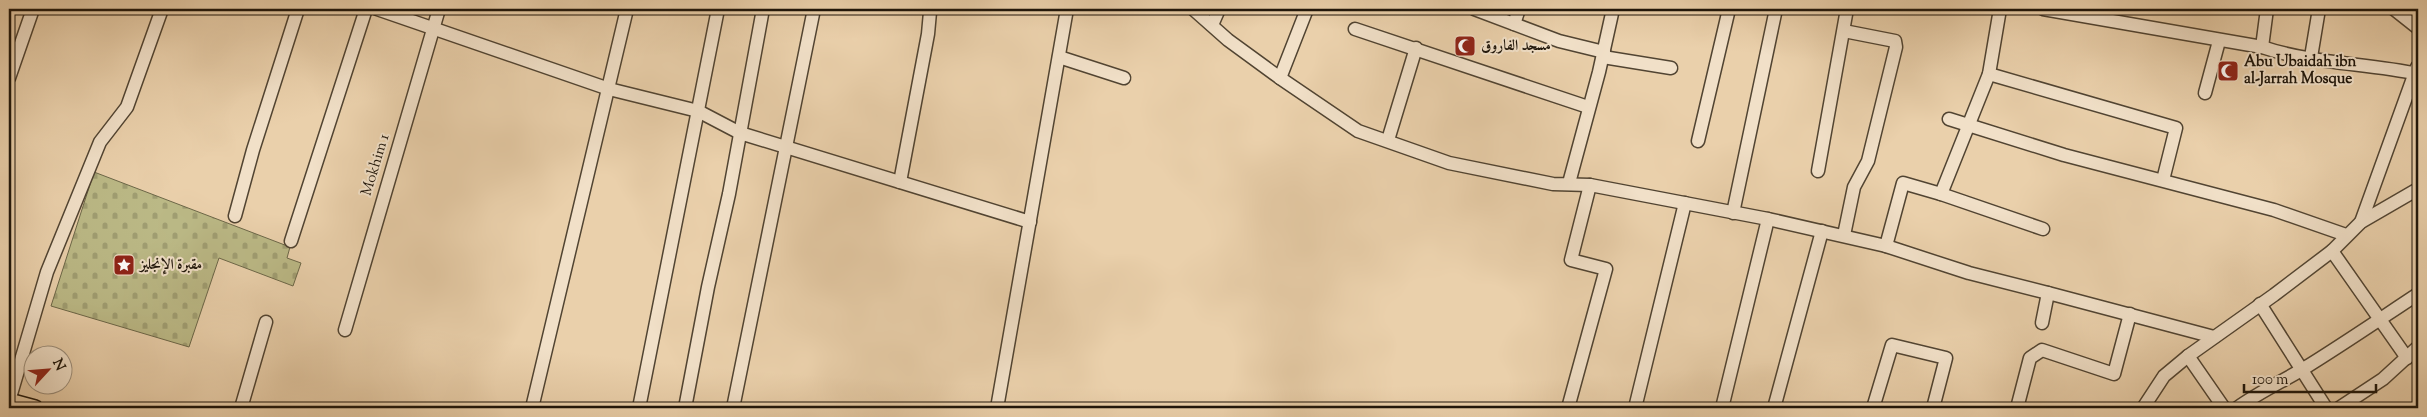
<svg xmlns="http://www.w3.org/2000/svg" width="2427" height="417" font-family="'Sorts Mill Goudy',Amiri,serif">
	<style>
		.cemetery { fill: url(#cemetery-stones); stroke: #6c6748 }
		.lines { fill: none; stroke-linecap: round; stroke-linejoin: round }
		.minor-casing { stroke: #514432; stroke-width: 15 }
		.major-casing { stroke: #1e150a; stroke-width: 18 }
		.minor { stroke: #f1e0c8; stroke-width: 12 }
		.major { stroke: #ead0ab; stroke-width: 15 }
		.labels { text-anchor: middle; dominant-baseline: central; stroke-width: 4; stroke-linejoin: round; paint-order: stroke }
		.poi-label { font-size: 15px; font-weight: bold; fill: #1e150a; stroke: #f1e0c8; text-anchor: start }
		.street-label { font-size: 15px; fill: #1e150a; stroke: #f1e0c8 }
	</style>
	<defs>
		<pattern id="cemetery-stones" width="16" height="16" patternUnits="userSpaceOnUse" patternTransform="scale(1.25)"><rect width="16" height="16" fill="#bbb986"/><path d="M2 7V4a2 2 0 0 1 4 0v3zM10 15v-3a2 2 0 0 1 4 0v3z" fill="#a09e72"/></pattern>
	</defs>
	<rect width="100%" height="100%" fill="#ead0ab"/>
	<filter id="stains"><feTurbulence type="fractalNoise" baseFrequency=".004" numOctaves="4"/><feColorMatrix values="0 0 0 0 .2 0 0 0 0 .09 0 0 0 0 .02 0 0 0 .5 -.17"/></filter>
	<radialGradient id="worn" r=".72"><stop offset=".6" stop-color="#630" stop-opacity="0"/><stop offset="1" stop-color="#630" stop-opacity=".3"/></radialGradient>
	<polygon class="cemetery" points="94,172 290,247 287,258 301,263 293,286 219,258 189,347 51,306"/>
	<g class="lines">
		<g class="minor-casing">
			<g id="minor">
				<polyline points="377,9 609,89 698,111 740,133 1030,222"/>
				<polyline points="1193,9 1228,40 1280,78 1358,131 1449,163 1553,184 1590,185 1768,219 1886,246 1903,183 1941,194 1989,74 2000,9"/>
				<polyline points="1474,9 1559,41 1604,52"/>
				<path d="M2043,9L2262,47C2312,64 2367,63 2418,74"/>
				<polyline points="2394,9 2418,28"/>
				<polyline points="1514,24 1519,9"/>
				<polyline points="1212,25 1219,9"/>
				<polyline points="1355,29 1588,107"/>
				<polyline points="2262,47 2267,9"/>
				<polyline points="1059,57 1124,78"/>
				<polyline points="1603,57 1671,68"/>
				<polyline points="2311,57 2319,9"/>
				<polyline points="1989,74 2176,128 2163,180"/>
				<polyline points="9,78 33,9"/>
				<polyline points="1280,78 1307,9"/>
				<polyline points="2205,93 2219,41"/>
				<polyline points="1949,119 2064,155 2274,210 2346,235"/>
				<polyline points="1388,140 1416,48"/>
				<polyline points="1698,141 1729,9"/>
				<polyline points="1818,171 1847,9"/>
				<polyline points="900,182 928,34 930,12 927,9"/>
				<polyline points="1569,183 1599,72 1613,9"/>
				<polyline points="1941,194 2043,229"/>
				<polyline points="1733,213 1776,9"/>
				<polyline points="235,216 253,150 298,9"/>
				<polyline points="2361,222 2417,67"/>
				<polyline points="1844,235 1854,187 1868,161 1896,47 1895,41 1844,31"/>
				<polyline points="291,241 366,9"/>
				<polyline points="1886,246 1969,273 2048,293"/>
				<polyline points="2332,251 2407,358"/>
				<polyline points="2260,304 2326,408"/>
				<polyline points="2042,323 2048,293 2214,337"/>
				<polyline points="345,330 439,9"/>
				<polyline points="2188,356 2224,408"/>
				<polyline points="9,401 47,272 100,142 127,107 162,9"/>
				<polyline points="241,408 266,322"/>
				<polyline points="532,408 627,9"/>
				<polyline points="639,408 718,9"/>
				<polyline points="685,408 708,287 729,194 763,9"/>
				<polyline points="733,408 814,9"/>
				<polyline points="997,408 1067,9"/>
				<polyline points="1568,408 1606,269 1571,260 1590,185"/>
				<polyline points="1635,408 1685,203"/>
				<polyline points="1722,408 1768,219"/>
				<polyline points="1774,408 1822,231"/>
				<polyline points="1873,408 1892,345 1946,358 1933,408"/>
				<polyline points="2017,408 2030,358 2042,350 2114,374 2130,314"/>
				<polyline points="2143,408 2164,376 2188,356 2274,295 2332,251 2361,222 2418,189"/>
				<path d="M2237,408C2258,393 2281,382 2303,369C2342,345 2380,319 2418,294"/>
				<polyline points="2339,408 2383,379 2418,347"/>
			</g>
		</g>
		<g class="major-casing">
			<polyline id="major" points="9,401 35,408"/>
		</g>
		<use href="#minor" class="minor"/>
		<use href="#major" class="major"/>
	</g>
	<defs>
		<g id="mosque-square" transform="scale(1.125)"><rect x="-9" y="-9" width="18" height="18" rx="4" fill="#8f2418" stroke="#f1e0c8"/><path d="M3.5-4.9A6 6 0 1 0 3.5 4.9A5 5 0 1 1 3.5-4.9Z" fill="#fff"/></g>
		<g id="sight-square" transform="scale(1.125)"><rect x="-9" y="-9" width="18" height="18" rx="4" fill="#8f2418" stroke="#f1e0c8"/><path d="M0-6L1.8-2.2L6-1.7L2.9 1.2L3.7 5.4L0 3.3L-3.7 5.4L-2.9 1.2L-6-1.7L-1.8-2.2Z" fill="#fff"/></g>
	</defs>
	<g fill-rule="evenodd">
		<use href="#mosque-square" x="1465" y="46"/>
		<use href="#mosque-square" x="2228" y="71"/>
		<use href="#sight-square" x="124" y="265"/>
	</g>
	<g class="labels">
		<g class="poi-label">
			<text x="1481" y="46">مسجد الفاروق</text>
			<text x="2244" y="62">Abu Ubaidah ibn<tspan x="2244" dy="17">al-Jarrah Mosque</tspan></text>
			<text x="140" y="265">مقبرة الإنجليز</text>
		</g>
		<g class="street-label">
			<text transform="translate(376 165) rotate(-73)">Mokhim 1</text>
		</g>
	</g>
	<rect width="2427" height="417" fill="none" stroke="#ead0ab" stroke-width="30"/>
	<rect x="10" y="10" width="2407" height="397" fill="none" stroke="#1e150a" stroke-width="2.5"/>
	<rect x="15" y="15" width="2397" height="387" fill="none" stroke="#1e150a"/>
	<g transform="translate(48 370) rotate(64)"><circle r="24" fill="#f1e0c8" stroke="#9d8f7c"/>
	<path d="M0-4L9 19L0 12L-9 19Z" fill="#8f2418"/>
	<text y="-8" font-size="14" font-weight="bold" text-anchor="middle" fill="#1e150a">N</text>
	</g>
	<path d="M2244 384v8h132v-8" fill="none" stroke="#1e150a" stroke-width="2.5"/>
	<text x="2252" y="384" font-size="15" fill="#1e150a" stroke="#f1e0c8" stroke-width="4" paint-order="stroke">100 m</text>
	<rect width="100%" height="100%" filter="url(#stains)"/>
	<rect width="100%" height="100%" fill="url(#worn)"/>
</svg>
